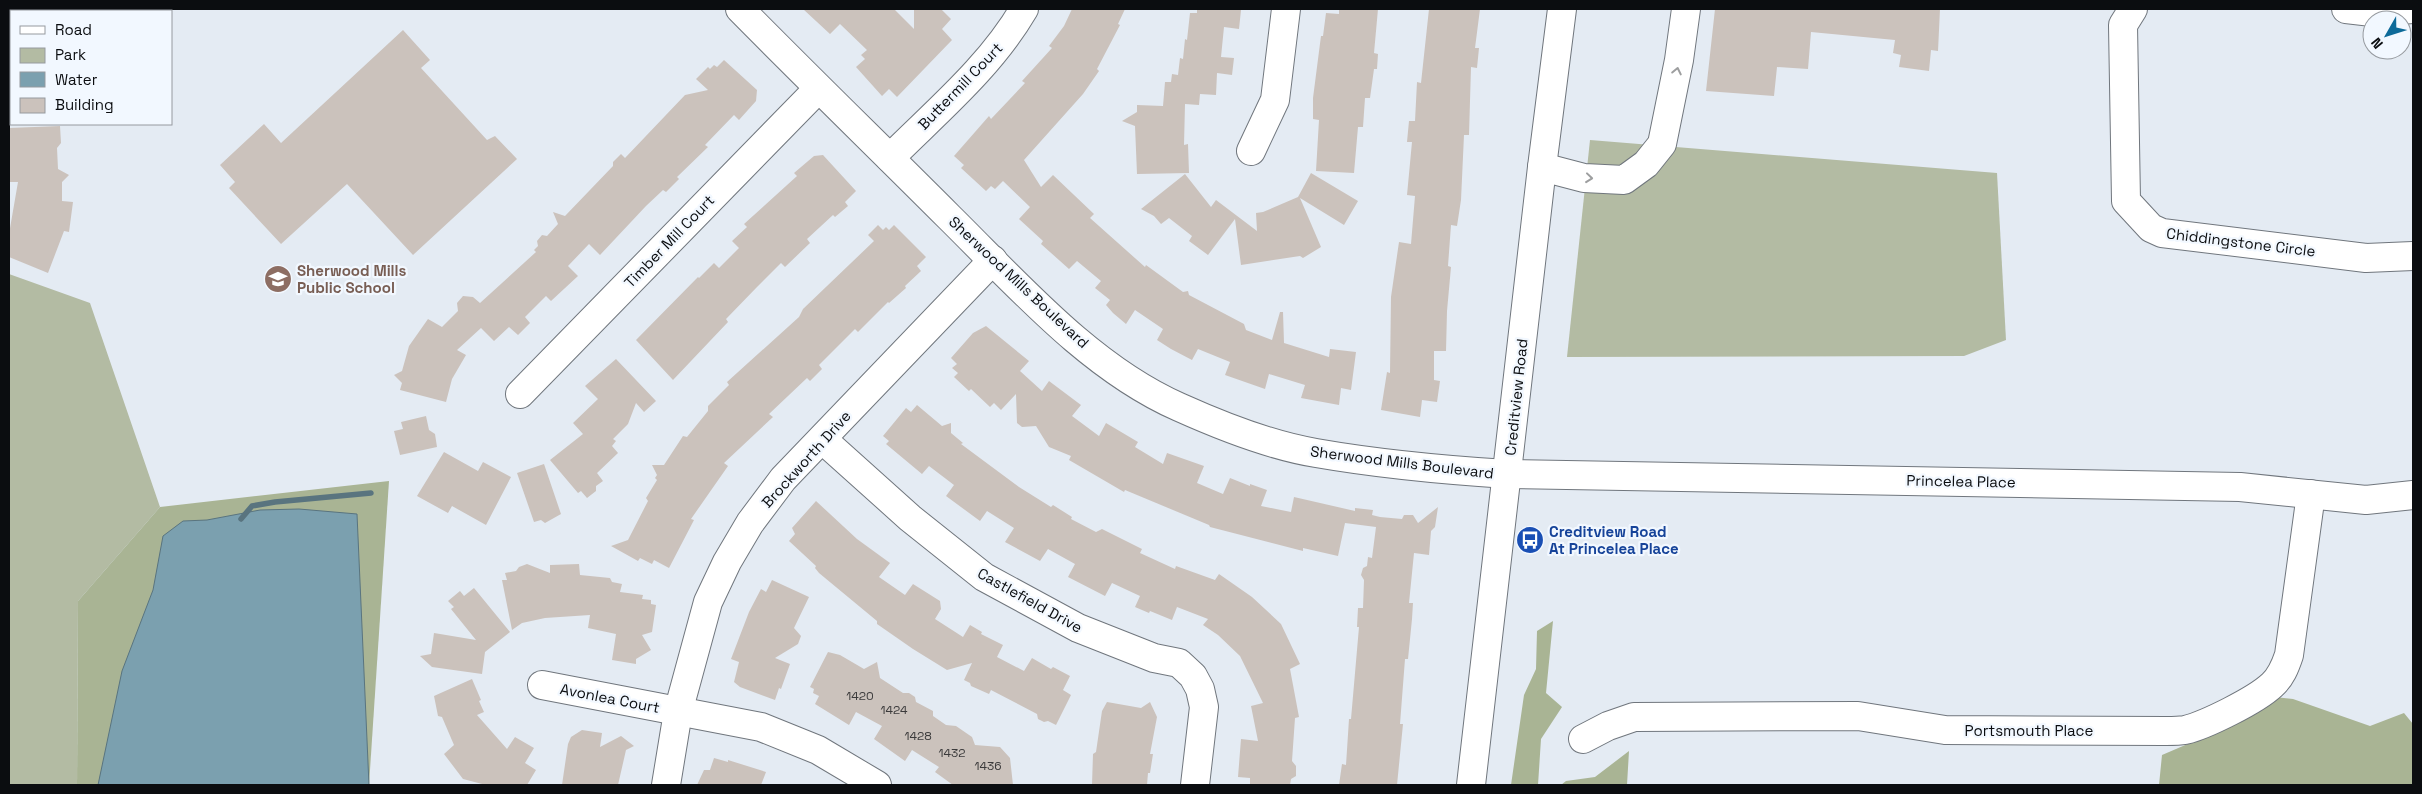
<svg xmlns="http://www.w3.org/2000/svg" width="2422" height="794" font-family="'Space Grotesk',sans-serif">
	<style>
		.green { fill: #b3bba3 }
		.forest { fill: #a9b494 }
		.water { fill: #7ba0af; stroke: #59747f }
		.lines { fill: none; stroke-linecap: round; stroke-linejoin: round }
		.stream { stroke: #59747f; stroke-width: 5.5 }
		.building { fill: #cbc2bc }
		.minor-casing { stroke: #70767d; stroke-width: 30 }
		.major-casing { stroke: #70767d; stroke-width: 30 }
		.minor { stroke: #fff; stroke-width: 28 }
		.major { stroke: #fff; stroke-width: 28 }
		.oneway { stroke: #9d9e9f }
		.labels { text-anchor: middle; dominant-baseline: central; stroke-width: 4.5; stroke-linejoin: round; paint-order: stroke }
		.number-label { font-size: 12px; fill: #3b3a3b }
		.street-label { font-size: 15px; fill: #0b0d10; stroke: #f2f8ff }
		.education-label { font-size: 15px; font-weight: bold; fill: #785e54; stroke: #f2f8ff; text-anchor: start }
		.transit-label { font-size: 15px; font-weight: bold; fill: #164399; stroke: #f2f8ff; text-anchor: start }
	</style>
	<rect width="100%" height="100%" fill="#e4ebf3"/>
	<g class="green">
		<polygon points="1590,140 1997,173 2006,340 1964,356 1567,357"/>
		<polygon points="9,274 90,303 160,507 78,601 77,785 9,785"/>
	</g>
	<g class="forest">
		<polygon points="389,481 369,785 77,785 78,601 160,507"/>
		<polygon points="1553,621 1546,693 1562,707 1541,739 1538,785 1511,785 1524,695 1536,669 1537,631"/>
		<polygon points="2275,697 2293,699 2370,726 2404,713 2413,724 2413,785 2159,785 2162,755 2204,737"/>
		<polygon points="1629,751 1627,785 1561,785 1566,781 1595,777"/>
	</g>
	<polygon class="water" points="299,509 357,514 369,785 98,785 122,671 153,590 163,536 183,521 207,520 260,510"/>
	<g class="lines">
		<polyline class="stream" points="241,519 252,506 275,502 371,493"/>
	</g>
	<g class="building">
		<polygon points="803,9 894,9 914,29 914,9 941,9 951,19 942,29 952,40 897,97 889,89 882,96 856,67 865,59 861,55 867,50 840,24 830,34"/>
		<polygon points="1072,9 1125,9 1118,24 1120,25 1097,69 1099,71 1083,94 1024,160 1041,187 1053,175 1094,214 1090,218 1145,267 1146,265 1183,292 1188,291 1189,295 1244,324 1246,330 1272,340 1280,312 1283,312 1284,343 1329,357 1330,349 1356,352 1351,390 1341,388 1339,405 1301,398 1305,385 1269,374 1265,389 1225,375 1230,362 1198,349 1192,360 1171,349 1157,340 1163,329 1135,310 1126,324 1113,313 1106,305 1110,300 1095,288 1101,281 1077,261 1069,269 1041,244 1043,241 1019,219 1030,207 1003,181 995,189 991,186 986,191 961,168 964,165 954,156 989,116 991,119 1025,83 1022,81 1052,48 1049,46 1064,26"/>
		<polygon points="1197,9 1241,10 1239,29 1224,27 1221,57 1234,58 1232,75 1217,73 1216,95 1200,94 1199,105 1185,104 1184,145 1188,144 1189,173 1137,174 1135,126 1122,121 1137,112 1137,105 1163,106 1165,82 1171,82 1172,74 1178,75 1180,58 1183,59 1185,39 1187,40 1190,13 1197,13"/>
		<polygon points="1339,9 1378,9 1374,53 1378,54 1377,69 1374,69 1370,98 1365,98 1363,127 1358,127 1354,173 1316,171 1319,120 1313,119 1313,98 1321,36 1323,36 1326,13 1339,14"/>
		<polygon points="1429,9 1480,9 1475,48 1479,48 1477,68 1471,67 1469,135 1464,135 1461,200 1457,226 1451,225 1448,266 1451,267 1447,311 1446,351 1434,351 1434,380 1440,381 1437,402 1422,400 1420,417 1381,410 1387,372 1390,373 1391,297 1399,242 1411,244 1415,196 1407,195 1412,142 1407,142 1409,121 1415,121 1417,82 1421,83"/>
		<polygon points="1715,9 1940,9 1938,51 1931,50 1929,71 1899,67 1901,55 1893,53 1895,40 1811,32 1808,69 1777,67 1774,96 1706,91"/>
		<polygon points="403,30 430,60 421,68 487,140 495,136 517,159 413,255 347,184 281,244 229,188 235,182 220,165 264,124 281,143"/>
		<polygon points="724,60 757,90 756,101 739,120 734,115 705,145 708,147 677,177 679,179 666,192 663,190 646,206 600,255 589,244 568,266 578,276 551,301 546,296 525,317 530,323 518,335 509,327 494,341 481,328 457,350 466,355 452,379 446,402 400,390 402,383 394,375 402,371 409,346 428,319 442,327 458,311 457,303 463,296 473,297 480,303 536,252 534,250 538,246 537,241 542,235 547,236 558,224 553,212 565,216 613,166 613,162 621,154 625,158 685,95 708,90 696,79 708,67 710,69 714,65 717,67"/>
		<polygon points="60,126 61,143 57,148 58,169 69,175 62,182 62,201 73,202 69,232 64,231 48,273 9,257 9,234 18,182 9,182 9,128"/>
		<polygon points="823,155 856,191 845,202 848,206 835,217 833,215 807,239 810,243 785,267 781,263 758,286 726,319 728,322 673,380 636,340 698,277 699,278 714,263 719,268 739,248 732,241 747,227 744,224 797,176 794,173 814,156"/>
		<polygon points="1311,173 1358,201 1344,225 1300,198 1321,247 1303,258 1300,256 1241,265 1235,219 1208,255 1189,241 1192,236 1169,218 1161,224 1154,216 1141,209 1185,174 1211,207 1216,200 1257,231 1256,213 1263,212 1298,197"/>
		<polygon points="878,225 883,230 886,227 889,230 894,225 926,257 917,266 921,271 905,286 906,288 889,303 888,302 858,332 855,329 819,365 822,369 810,381 807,378 769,414 773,417 724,463 728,466 691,519 694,520 669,568 654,560 652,564 640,558 638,561 611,546 628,540 648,501 646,498 657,480 655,478 657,475 652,465 664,465 683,436 687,437 708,411 708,406 729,385 727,382 799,317 803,309 874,241 868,235"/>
		<polygon points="986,326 1029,361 1020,371 1042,391 1049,381 1081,405 1072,416 1099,436 1106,423 1138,442 1135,447 1163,464 1167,453 1204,466 1197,483 1223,494 1230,478 1250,486 1250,484 1267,490 1261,506 1291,512 1294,497 1355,511 1355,508 1373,510 1372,515 1380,517 1402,519 1404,515 1413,515 1418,523 1438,507 1435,527 1431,531 1429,555 1414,553 1409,603 1413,603 1412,619 1408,659 1405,659 1400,724 1403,724 1397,785 1339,785 1342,764 1346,765 1349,719 1351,719 1359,627 1357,627 1358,608 1363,608 1364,580 1361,575 1363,568 1367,566 1368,557 1372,558 1376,527 1345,523 1338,556 1303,548 1303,551 1210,527 1209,525 1125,490 1124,492 1069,460 1071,456 1049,447 1036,426 1022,427 1017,423 1016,394 1001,410 994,403 990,407 971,389 969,391 954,377 958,373 952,368 957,364 951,358 973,333"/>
		<polygon points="616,359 656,401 644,412 636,403 628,424 613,439 616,441 612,446 618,453 597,473 603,481 596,486 596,491 587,498 581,491 578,493 550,460 583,434 573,423 598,399 585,386"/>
		<polygon points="917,405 942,426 951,423 951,433 963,443 961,444 1019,487 1051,507 1053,505 1072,517 1071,519 1096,532 1102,529 1142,549 1140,553 1175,569 1176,566 1215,580 1219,574 1252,597 1281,624 1300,664 1290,669 1299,717 1295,718 1292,761 1296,766 1296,776 1291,779 1290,785 1250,785 1250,778 1238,777 1241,739 1258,741 1251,706 1263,703 1240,656 1218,635 1203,625 1208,619 1177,607 1172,620 1150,611 1149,613 1135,607 1140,596 1112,583 1105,596 1068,577 1075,564 1048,549 1040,561 1005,542 1014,528 987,511 980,521 946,496 954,485 929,466 922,474 886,444 889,441 883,436 906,408 911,412"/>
		<polygon points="426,416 429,430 435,434 437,447 400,455 394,431 403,429 401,422"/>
		<polygon points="444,452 478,471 483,462 511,477 486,525 452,506 448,513 417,496"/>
		<polygon points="544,464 561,514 545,523 541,520 534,522 517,473"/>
		<polygon points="816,501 857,539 890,563 879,577 905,595 913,584 940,601 941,609 935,619 963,637 970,625 982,632 981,634 1003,645 997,657 1024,671 1032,658 1051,669 1053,667 1070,676 1063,690 1071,695 1056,725 1048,721 1044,722 1038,719 1037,714 991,690 989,694 971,686 970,683 964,680 972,663 947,670 913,649 877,624 877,621 819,573 815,568 816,566 789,541 795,534 792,528"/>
		<polygon points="527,564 550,573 550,565 579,564 580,575 610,578 612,582 622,584 620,592 643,595 642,599 651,600 651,604 656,605 652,632 642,635 651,650 636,659 636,664 612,660 616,634 588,628 590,615 545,618 522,623 512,630 502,580 507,580 505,573 516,571 519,567"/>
		<polygon points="772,580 809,597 794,628 801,636 798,644 775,658 790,664 781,689 779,688 775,700 740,687 734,682 739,662 731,659 749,612 761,589 766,592"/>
		<polygon points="474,588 510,632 485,652 482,674 432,667 420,656 431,654 434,633 476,640 451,609 454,607 448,601 460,591 464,596"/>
		<polygon points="828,652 840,655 864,669 877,662 880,678 903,693 909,693 915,697 916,702 933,711 933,716 946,725 956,726 972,737 975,745 1000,747 1010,758 1013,785 953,785 935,772 939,767 912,750 905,761 874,739 882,726 856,712 849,725 815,704 819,696 813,693 814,689 810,687"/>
		<polygon points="472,679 481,700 479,701 484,712 477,715 507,749 515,737 534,748 525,763 536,770 527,785 486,785 463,779 444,754 454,745 442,717 438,716 434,696"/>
		<polygon points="1107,702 1141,708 1150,702 1157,717 1150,754 1153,754 1150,773 1148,773 1147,785 1092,785 1093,754 1096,752 1102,711"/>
		<polygon points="582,730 602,733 600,747 621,736 634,746 626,750 618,785 562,785 568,744 571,737"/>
		<polygon points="714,758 728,762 728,760 766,772 761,785 697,785 704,770 710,770"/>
	</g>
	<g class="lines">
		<g class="minor-casing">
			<g id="minor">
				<path d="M740,9C809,79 879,147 949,217C1017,284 1090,368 1179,407C1219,425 1273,446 1316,453C1379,464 1444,470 1507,474L2240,487L2366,500L2413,495"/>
				<polyline points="2133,9 2123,25 2126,201 2151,228 2162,233 2366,258 2413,256"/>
				<polyline points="2346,9 2372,12 2413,9"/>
				<polyline points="1251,151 1275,100 1286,9"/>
				<path d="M890,158C937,111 990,67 1024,9"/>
				<polyline points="1542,167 1584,178 1624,180 1646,164 1662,144 1679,60 1686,9"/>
				<polyline points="520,394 818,89"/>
				<polyline points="822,439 910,518 984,577 1078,628 1154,658 1179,663 1193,676 1200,689 1204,707 1195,785"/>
				<polyline points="542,685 761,727 818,750 877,785"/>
				<path d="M1583,739L1608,726L1634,717L1858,716L1945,730L2166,731C2172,731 2179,731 2185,730C2206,725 2256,700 2272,685C2281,677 2285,667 2289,655L2311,494"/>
				<polyline points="666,785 678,712 708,602 727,562 750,523 783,479 993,260"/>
			</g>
		</g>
		<g class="major-casing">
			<polyline id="major" points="1471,785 1542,167 1562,9"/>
		</g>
		<use href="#minor" class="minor"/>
		<use href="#major" class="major"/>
	</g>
	<defs><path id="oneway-chevron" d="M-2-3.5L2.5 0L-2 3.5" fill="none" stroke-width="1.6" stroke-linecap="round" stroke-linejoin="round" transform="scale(1.25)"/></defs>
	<g class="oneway">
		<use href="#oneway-chevron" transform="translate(1677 71) rotate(-78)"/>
		<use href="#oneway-chevron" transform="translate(1589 178) rotate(6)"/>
	</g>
	<defs>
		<g id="school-disc" transform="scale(1.4375)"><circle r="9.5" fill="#8d6e63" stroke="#f2f8ff"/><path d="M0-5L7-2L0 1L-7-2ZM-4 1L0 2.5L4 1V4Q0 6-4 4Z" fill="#fff"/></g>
		<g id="bus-disc" transform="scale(1.4375)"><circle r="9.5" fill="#1a4fb4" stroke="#f2f8ff"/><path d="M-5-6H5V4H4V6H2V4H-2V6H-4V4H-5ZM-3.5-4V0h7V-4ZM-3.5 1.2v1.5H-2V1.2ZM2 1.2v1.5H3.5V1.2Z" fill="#fff"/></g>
	</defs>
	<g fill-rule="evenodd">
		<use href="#school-disc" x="278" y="279"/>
		<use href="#bus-disc" x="1530" y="540"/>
	</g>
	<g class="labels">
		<g class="number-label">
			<text x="860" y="696">1420</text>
			<text x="894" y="710">1424</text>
			<text x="918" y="736">1428</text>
			<text x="952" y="753">1432</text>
			<text x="988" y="766">1436</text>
		</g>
		<g class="street-label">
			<text transform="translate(960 86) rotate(-46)">Buttermill Court</text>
			<text transform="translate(669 241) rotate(-46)">Timber Mill Court</text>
			<text transform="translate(2241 242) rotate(7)">Chiddingstone Circle</text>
			<text transform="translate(1019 282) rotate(43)">Sherwood Mills Boulevard</text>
			<text transform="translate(1516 397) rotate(-84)">Creditview Road</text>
			<text transform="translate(806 459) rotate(-48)">Brockworth Drive</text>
			<text transform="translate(1402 462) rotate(7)">Sherwood Mills Boulevard</text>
			<text transform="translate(1961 481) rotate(1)">Princelea Place</text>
			<text transform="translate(1030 600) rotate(29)">Castlefield Drive</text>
			<text transform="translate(610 698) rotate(11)">Avonlea Court</text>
			<text x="2029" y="730">Portsmouth Place</text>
		</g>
		<g class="education-label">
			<text x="297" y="270">Sherwood Mills<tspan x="297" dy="17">Public School</tspan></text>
		</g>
		<g class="transit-label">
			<text x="1549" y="531">Creditview Road<tspan x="1549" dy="17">At Princelea Place</tspan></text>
		</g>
	</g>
	<rect width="2422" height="794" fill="none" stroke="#0b0d10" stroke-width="20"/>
	<rect x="10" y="10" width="162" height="115" fill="#f2f8ff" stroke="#969a9f"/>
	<rect x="20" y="26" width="25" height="8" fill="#ffffff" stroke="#969a9f"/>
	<text x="55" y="35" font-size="15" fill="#0b0d10">Road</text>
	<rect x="20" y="48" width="25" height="15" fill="#b3bba3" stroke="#969a9f"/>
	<text x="55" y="60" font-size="15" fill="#0b0d10">Park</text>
	<rect x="20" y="72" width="25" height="15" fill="#7ba0af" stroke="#969a9f"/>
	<text x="55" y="85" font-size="15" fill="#0b0d10">Water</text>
	<rect x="20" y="98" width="25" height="15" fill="#cbc2bc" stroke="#969a9f"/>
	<text x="55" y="110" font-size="15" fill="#0b0d10">Building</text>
	<g transform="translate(2387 35) rotate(231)"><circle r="24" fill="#f2f8ff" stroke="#969a9f"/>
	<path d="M0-4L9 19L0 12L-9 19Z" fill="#0d6a99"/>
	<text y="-8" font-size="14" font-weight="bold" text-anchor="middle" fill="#0b0d10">N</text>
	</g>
</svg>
